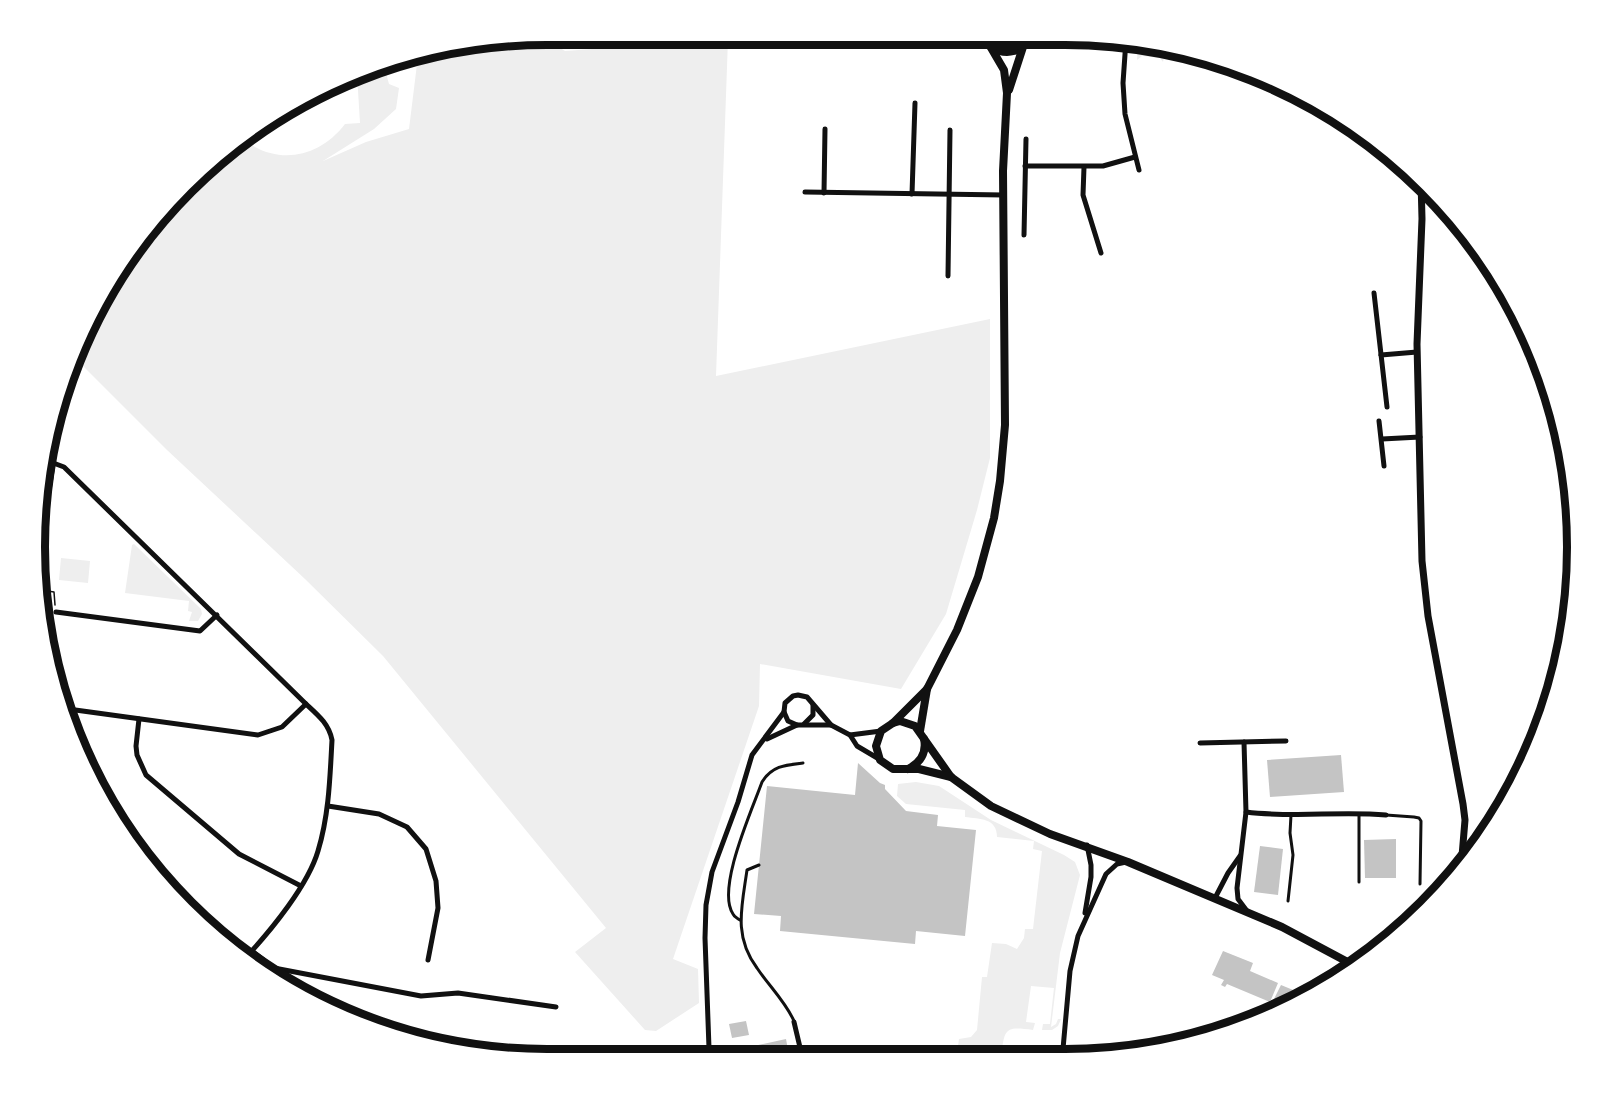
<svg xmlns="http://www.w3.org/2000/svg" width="1612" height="1094" font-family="'Sofia Sans Condensed',sans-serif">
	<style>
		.green { fill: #eee }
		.building { fill: #c4c4c4 }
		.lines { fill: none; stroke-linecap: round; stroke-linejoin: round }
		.path { stroke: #111; stroke-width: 1.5 }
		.service { stroke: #111; stroke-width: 3 }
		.minor { stroke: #111; stroke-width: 5 }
		.tertiary { stroke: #111; stroke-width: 7 }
		.primary { stroke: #111; stroke-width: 8 }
		.rim { fill: none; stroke: #111; stroke-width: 8 }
	</style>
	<rect width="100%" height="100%" fill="#fff"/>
	<g class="green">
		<path d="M728,39L716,376L990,319V458L977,510L946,614L901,689L760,664L759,706L673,959L698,969L699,1003L656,1031L645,1030L575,952L606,928L383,656L305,579L167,450L72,355L141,235L243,139C277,166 319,158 345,124L360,123L357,74L383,62L389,84L399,88L396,109L374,129L323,161L366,142L409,129L418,56L440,52L552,43L565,51Z"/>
		<polygon points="1138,42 1164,44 1163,52 1167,57 1164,57 1163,62 1160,58 1142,56 1137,60"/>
		<polygon points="134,544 201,609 202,614 198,621 189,621 192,612 188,611 189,601 125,593 132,545"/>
		<polygon points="61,558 90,561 88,583 59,580"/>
		<path d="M916,782L939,786L991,820L1064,855L1075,862L1080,875L1060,953L1051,1027L1056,1024L1058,1019H1061L1058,1026L1052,1030H1042L1043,1024H1050L1054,988L1031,986L1026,1022L1035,1023L1033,1030C1004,1026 1005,1029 1001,1056L994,1057V1059H977V1054L971,1053L974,1048L958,1046L959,1039L971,1037L977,1030L982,977H987L992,943L1006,944L1017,949L1024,938L1025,929H1033L1042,851L1033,849L1034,841L997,837C997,818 980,819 965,817V810L906,804L897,796L898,784Z"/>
	</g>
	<g class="building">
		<polygon points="1341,755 1344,792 1270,797 1267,760"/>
		<polygon points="858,763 880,783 885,785 885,789 906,811 938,815 937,826 976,830 965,936 916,931 915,944 780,931 781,916 754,914 767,786 855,795"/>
		<polygon points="1396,839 1396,878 1365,878 1364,840"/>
		<polygon points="1260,846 1283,849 1278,895 1254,892"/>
		<polygon points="1223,951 1253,963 1250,971 1278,983 1270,1002 1227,984 1225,987 1221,985 1224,980 1212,975"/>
		<polygon points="1281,985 1298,992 1300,987 1313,993 1264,1019"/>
		<polygon points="746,1021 749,1035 732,1038 729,1024"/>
		<polygon points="786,1039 790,1060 731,1060 730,1051"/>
		<polygon points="438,1040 496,1047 495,1054 447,1050 437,1046"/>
	</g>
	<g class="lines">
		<g class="path">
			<polyline points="39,564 54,470"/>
			<polyline points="41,590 54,592 55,605"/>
		</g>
		<g class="service">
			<polyline points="1359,815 1359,882"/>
			<polyline points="1386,815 1414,817 1419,818 1421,821 1420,884"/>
			<path d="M759,865L747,870C742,906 733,936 757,968C769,986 785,1001 794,1021"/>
			<polyline points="1288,901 1293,855 1290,833 1291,815"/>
			<path d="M740,920C737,918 734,917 733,914C716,889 752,810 762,782C772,766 785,765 803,763"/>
		</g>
		<g class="minor">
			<polyline points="971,34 985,40"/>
			<polyline points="1030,39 1051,34"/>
			<polyline points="1126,40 1123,83 1125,114 1139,170"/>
			<polyline points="1244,71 1246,77"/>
			<polyline points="1025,166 1103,166 1135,157"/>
			<polyline points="1084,167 1083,195 1101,253"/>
			<polyline points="805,192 1004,195"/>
			<polyline points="824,193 825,129"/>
			<polyline points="912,194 915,103"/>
			<polyline points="1024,235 1026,139"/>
			<polyline points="948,276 950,130"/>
			<polyline points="1374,293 1387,407"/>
			<polyline points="1381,355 1417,352"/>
			<polyline points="1379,421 1384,466"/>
			<polyline points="1382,439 1420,437"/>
			<path d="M48,461L64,467L306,704C318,715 329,724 332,740C330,777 329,815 318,851C308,885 272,929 248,955"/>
			<polyline points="56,612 200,631 217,615"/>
			<polyline points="65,703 66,698"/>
			<polyline points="68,709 258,735 282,727 306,704"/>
			<polyline points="784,712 788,721 797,725"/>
			<polyline points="139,719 136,746 137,755 146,775 239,854 301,886"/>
			<polyline points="804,724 813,715 813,705"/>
			<polyline points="850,735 881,731"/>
			<polyline points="767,739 797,725 831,725"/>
			<polyline points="1244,742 1246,812 1237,888 1238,899 1247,911"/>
			<polyline points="1200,743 1286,741"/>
			<polyline points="328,806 379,814 407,827 426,849 436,881 438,908 428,960"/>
			<path d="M1246,812C1293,818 1339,811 1386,815"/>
			<polyline points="1215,898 1228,873 1240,856"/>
			<polyline points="1085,913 1091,877 1091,865 1087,845"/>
			<polyline points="252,951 274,968 421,996 458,993 556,1007"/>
			<polyline points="794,1022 803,1060"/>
			<polyline points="712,1060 709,1048 705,938 706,905 712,872 738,802 752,755 784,712 785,703 793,696 798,695 807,697 831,725 850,735 857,746 879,759"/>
			<polyline points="1062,1060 1070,971 1078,936 1106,874 1117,864 1126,862"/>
		</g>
		<polyline class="tertiary" points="1421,180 1422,219 1417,344 1422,561 1428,616 1463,804 1465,820 1461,868"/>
		<g class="primary">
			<path d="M991,47C1006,56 1024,53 1031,34"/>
			<polyline points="1009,90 1023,47"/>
			<polyline points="893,723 900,721 915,726 951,777 991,806 1050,834 1128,862 1282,927 1357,967"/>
			<polyline points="920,731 927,689"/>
			<path d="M908,769C920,763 927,753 924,739"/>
			<polyline points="951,777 919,769 893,769 880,760 876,746 881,731 893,723 927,689 957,630 978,577 994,518 1000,481 1005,425 1003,171 1007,93 1004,70 983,34"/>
		</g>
	</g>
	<path d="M0 0H1612V1094H0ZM547 45H1065A502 502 0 0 1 1567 547V547A502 502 0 0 1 1065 1049H547A502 502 0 0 1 45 547V547A502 502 0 0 1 547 45Z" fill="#fff" fill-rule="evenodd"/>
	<path class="rim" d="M547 45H1065A502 502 0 0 1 1567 547V547A502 502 0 0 1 1065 1049H547A502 502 0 0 1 45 547V547A502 502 0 0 1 547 45Z"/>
</svg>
